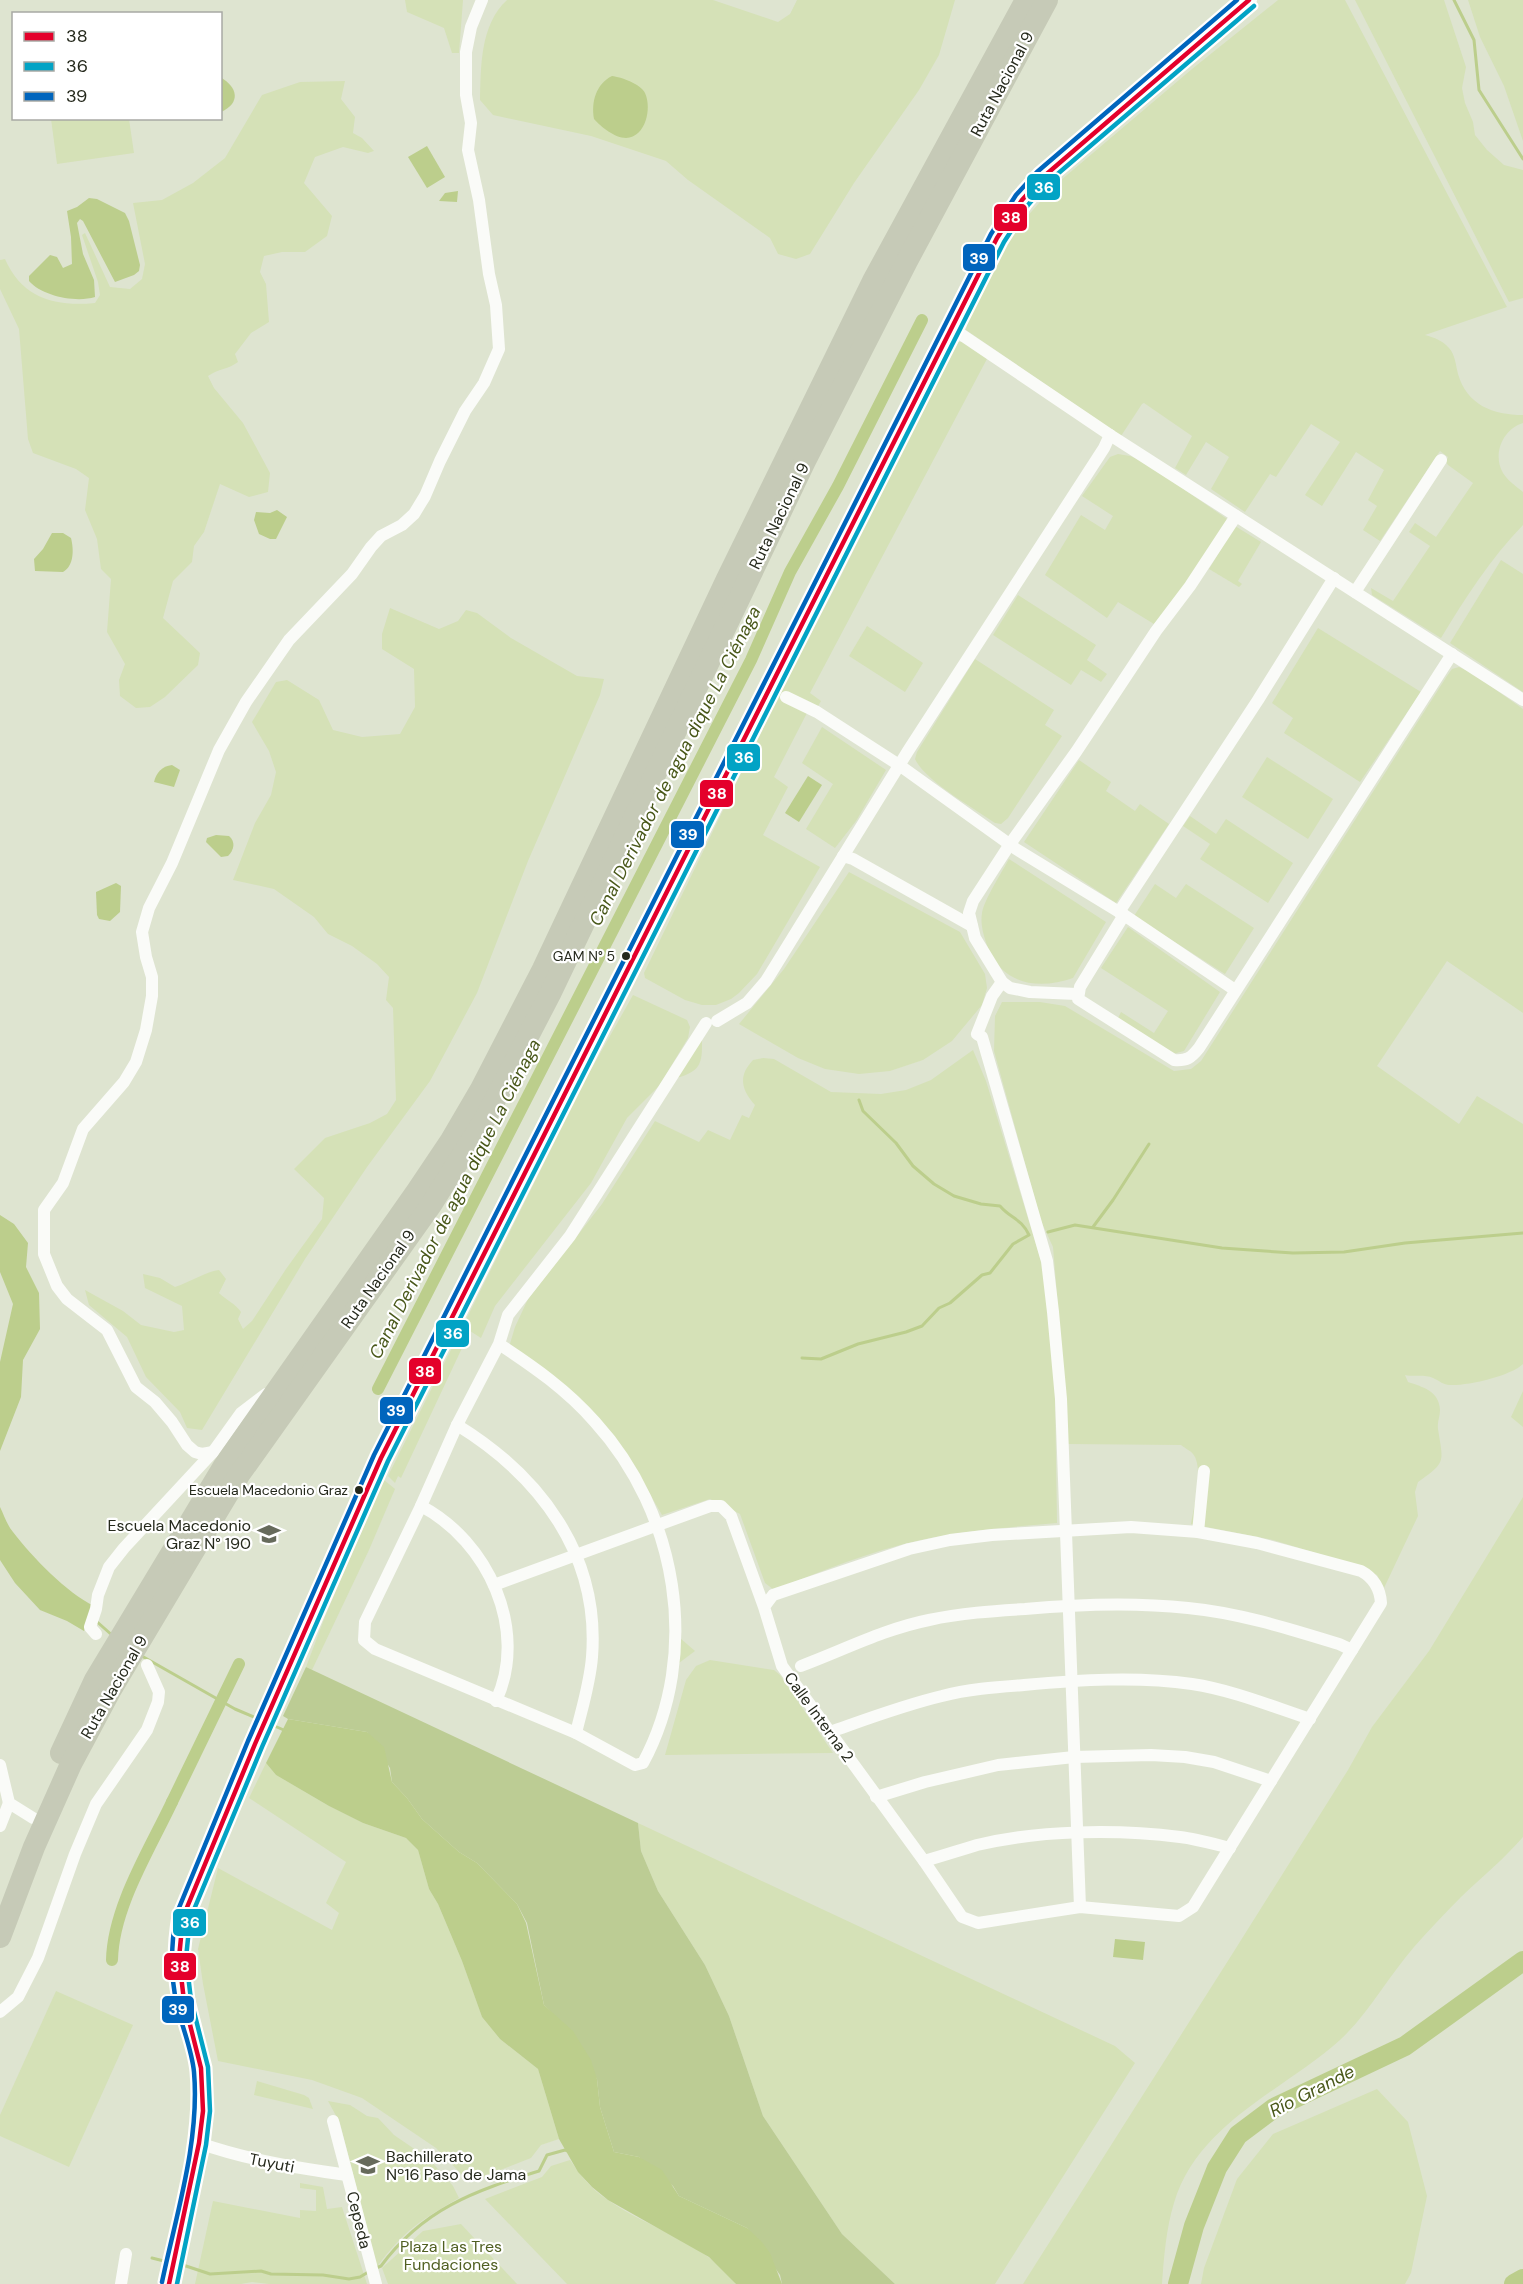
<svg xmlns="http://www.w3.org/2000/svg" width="1523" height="2284" font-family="'DM Sans',sans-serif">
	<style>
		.green { fill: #d5e1b7 }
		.forest { fill: #bccc94 }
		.water { fill: #bcce8c }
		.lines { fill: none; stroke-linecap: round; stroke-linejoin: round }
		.stream { stroke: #bcce8c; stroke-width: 3 }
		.canal { stroke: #bcce8c; stroke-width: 12 }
		.river { stroke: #bcce8c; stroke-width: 20 }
		.street { stroke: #fafbf8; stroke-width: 12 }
		.secondary { stroke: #fafbf8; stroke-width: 16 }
		.highway { stroke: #c6cab7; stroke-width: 22 }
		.bus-1-casing { stroke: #fff; stroke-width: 9 }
		.bus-2-casing { stroke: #fff; stroke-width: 9 }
		.bus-3-casing { stroke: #fff; stroke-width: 9 }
		.bus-1 { stroke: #e4002b; stroke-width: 4.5 }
		.bus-2 { stroke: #02a3c5; stroke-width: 4.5 }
		.bus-3 { stroke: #0065bd; stroke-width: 4.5 }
		.bus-dot { fill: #25291c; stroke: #fff; stroke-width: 2 }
		.labels { text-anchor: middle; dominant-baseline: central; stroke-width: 4.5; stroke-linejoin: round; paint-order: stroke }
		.bus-label { font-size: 14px; fill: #25291c; stroke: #fff; text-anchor: end }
		.street-label { font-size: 16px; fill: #25291c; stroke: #fff }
		.poi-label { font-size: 16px; fill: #25291c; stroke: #fff; text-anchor: end }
		.park-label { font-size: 16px; fill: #505f22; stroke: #fff }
		.water-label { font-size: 18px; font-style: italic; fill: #49581a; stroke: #fff }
		.line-badge { stroke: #fff; stroke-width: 2 }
		.badge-label { font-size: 16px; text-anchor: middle; font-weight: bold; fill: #fff }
	</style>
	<rect width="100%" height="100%" fill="#dee4d0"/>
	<g class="green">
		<polygon points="405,0 463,0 459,53 452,53 444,28 407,12"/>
		<path d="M507,0H713L778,22L790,14L797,0H955L939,55L919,90L854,183L810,254L796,259L778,254L770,238L688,180L666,161L591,136L493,115L480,100C481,66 480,25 507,0Z"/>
		<path d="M1278,0H1345L1507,307L1425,335C1435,338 1442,340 1449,348C1455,354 1456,366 1458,374C1467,405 1493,415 1523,415V423C1503,429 1492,454 1503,473C1508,481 1516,486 1523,492V525C1490,559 1466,597 1441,638L1372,595L1371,588L1393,601L1430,546L1409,532L1415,523L1436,537L1473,483L1448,465L1446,462L1448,457L1440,451L1380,541L1363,530L1377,506L1368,500L1384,470L1356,452L1322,506L1305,495L1340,442L1311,424L1276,477L1270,474L1245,512L1211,489L1229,457L1206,442L1186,475L1175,468L1192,436L1144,403L1142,404L1121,436L966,330L968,319L1017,228L1054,186L1192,69Z"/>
		<polygon points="1355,0 1444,0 1466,67 1462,88 1465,103 1473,122 1475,135 1487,150 1504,165 1523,170 1523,298 1509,302"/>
		<polygon points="1468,0 1523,0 1523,141 1504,86 1480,37"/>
		<path d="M345,81L341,99L355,117L353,133L362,138L374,151L368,153L343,147L315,157L304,183L332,216L327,236L305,252H282L264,256L260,272L266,284L269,322L251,333L235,354L238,362C229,369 218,369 208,376L214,388L243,423L270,473L268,492L249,497L220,484L204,532L194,546L192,562L173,581L163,618L200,653L198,665L165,697L150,707L136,708L120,696L119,680L125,664L107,632L111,579L101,569L97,539L85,510L89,478L76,469L33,453L28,439L19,329L0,289V260L5,259C22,298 55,307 95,303L100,295L98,282L82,235L85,233L110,287L130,289L142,279L145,264L133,203L162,200L193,183L225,158L262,95L300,82Z"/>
		<polygon points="51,119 129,119 134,153 57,164"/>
		<polygon points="958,342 965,342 988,357 810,693 821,701 817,708 807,713 774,777 788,787 763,835 820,867 757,974 739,993 731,999 716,1005 702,1005 685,1000 645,978 644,973 782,689 839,580 897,461"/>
		<polygon points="1118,454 1130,456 1143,461 1227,519 1194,577 1154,624 1118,602 1107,618 1045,575 1081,515 1105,530 1113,516 1082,496 1110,457"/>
		<polygon points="1235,526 1261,542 1238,581 1242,584 1239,587 1209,569"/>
		<polygon points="1501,560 1523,574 1523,692 1450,643"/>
		<polygon points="1018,595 1096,645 1087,660 1107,674 1101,682 1081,670 1071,685 993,635"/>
		<path d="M390,608L439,629L458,621L466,610L477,613L511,638L577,676L604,679L600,695L528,861L477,993L430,1081L367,1167L305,1259L202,1430L187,1428L180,1412L146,1377L127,1337L89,1305L85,1290L123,1311L141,1325L174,1332L184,1330L182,1306L145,1288L143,1274L160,1278L175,1287C190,1282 205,1272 219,1270L226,1279L219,1293C226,1300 236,1304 241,1312L238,1319L243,1329L252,1321L286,1269L322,1219L324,1198L294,1169L325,1138L370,1123L387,1114L396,1100L393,1008L386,1000L389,977L377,964L352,946L328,934L314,917L274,889L233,880L255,823L271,795L276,772L269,751L252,722L276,682L287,680L319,700L333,730L362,737L400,734L415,707L414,669L382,649V634Z"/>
		<polygon points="867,626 923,663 905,692 849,656"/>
		<polygon points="1318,628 1421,692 1360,782 1284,733 1293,718 1272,703"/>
		<path d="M975,659L1054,710L1045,725L1062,736L1008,818L1001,824L995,823C974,808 925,781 915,759L917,752Z"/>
		<path d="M1459,667L1472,673L1523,709V1013L1447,961L1377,1066L1459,1124L1477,1096L1523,1124V1364C1511,1376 1467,1386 1450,1385C1443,1385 1440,1381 1433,1378C1425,1374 1414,1377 1405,1375L1408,1382C1423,1387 1439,1391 1440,1410C1440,1417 1437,1422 1438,1429C1443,1462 1447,1462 1418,1482L1415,1492L1418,1516L1384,1588L1377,1575L1362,1567L1273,1540L1191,1524C1194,1507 1204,1467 1193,1454C1190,1450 1184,1448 1181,1445L1065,1444L1064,1378L1053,1247L1041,1221L994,1051L995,1016L1002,1002H1040L1065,1006L1174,1071L1191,1069L1201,1061L1447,676L1452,669Z"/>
		<polygon points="822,727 886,770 856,821 835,848 806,829 833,784 802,763"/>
		<polygon points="1267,757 1333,799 1308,839 1242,797"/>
		<polygon points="1079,760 1111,782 1106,791 1135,811 1140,804 1169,824 1116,903 1024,842"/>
		<polygon points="1190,816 1216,834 1226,819 1293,863 1268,903 1200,859 1210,844 1183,826"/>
		<path d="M1009,859L1106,922L1073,978C1039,990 1003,985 988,948C984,937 980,925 982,913C984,900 1002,872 1009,859Z"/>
		<polygon points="849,872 960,932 985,974 987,988 982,1005 952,1041 923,1060 890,1071 859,1074 825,1069 798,1058 739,1024 784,969"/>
		<polygon points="1155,884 1176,898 1186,884 1254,928 1225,974 1134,916"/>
		<polygon points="1128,927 1220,992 1184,1051 1173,1054 1117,1020 1121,1012 1154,1033 1168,1011 1101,968"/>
		<polygon points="633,995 687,1020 690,1027 688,1038 659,1086 627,1118 591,1183 495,1306 481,1338 470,1331 401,1478 398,1476 395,1483 388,1476 588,1075"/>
		<path d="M702,1035C702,1060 704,1071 676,1078Z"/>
		<path d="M973,1050L986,1081L1042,1264L1048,1309L1055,1394L1057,1523C1012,1527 966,1530 921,1540C870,1551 822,1571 774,1590L765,1583L740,1514L710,1499L662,1515L629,1458L509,1347L515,1327L528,1299L602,1204L655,1121L699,1142L708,1130L730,1140L742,1115L749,1118L755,1105C741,1089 738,1076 753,1060L763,1058L774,1059L831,1092L881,1094L906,1090L931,1080Z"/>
		<polygon points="1523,1391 1523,1427 1511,1417"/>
		<polygon points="384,1480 395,1489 369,1550 312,1670 306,1667 326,1614"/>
		<path d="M1523,1497V1837C1504,1859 1482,1877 1461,1897C1445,1913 1429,1930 1414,1947C1388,1977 1369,2013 1340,2040C1283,2091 1198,2123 1174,2203C1166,2229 1164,2257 1162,2284H1023L1231,1956L1348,1770L1372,1727L1429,1651Z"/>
		<polygon points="680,1638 695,1651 679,1663"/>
		<polygon points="710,1660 774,1670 780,1675 833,1753 665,1755 686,1680 696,1666"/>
		<polygon points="266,1763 276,1775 329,1806 363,1823 406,1838 418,1850 429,1889 438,1904 462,1961 482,2017 500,2039 538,2069 559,2139 541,2145 531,2158 469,2182 436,2148 362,2098 312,2080 218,2061 203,1984 198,1949 218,1868 332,1930 339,1913 326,1903 346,1862 249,1798"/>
		<polygon points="638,1823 1115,2046 1135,2063 995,2284 895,2284 842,2234 763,2116 729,2016 705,1965 658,1891 641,1851"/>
		<polygon points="56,1991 133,2025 69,2167 0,2136 0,2115"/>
		<polygon points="257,2081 304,2095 309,2098 313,2109 254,2095"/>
		<polygon points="1377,2089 1408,2122 1427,2196 1411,2273 1405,2284 1201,2284 1204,2268 1237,2179 1273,2134"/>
		<path d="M328,2101L350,2105L367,2116L378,2118L394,2135L429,2159L453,2186L459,2198C421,2220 403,2231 377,2267L340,2123Z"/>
		<path d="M570,2160C580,2175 592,2190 608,2200C649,2229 705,2242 736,2284H567L485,2199L542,2177L551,2166Z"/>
		<polygon points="300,2183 323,2187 327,2209 342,2207 367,2284 269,2284 252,2282 241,2284 195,2284 213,2201 300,2218 300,2210 316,2211 316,2190 300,2188"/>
		<polygon points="461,2224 517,2284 388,2284 382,2268 423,2231"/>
	</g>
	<polygon class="forest" points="306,1667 638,1823 641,1851 658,1891 705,1965 729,2016 763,2116 842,2234 895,2284 782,2284 780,2275 747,2228 679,2196 673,2186 639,2157 614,2152 600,2107 597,2079 555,2016 544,2005 527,1923 517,1904 477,1863 459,1852 422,1819 407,1798 392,1782 390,1768 367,1732 288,1719 283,1716"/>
	<g class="water">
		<path d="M612,76C621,77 641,84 645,93C652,108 646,137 626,138C615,138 601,127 594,119C591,102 596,84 612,76Z"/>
		<path d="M220,77C238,87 241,103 221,112Z"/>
		<polygon points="427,146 445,177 427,188 408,157"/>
		<polygon points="458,191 457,202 439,201 445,193"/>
		<path d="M89,198L97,199L125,213L129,221L140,265L139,271L134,275L115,282L83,221L80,219L77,223L83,254L94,280L95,297C76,303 42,296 29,281V276L50,255L57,257L63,268L72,264L71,237L67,211L77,207Z"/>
		<polygon points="277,510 287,517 276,539 270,539 259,534 254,520 256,512 270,513"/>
		<path d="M52,533H63L71,538C74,550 74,566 63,572L35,571L34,559L43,549Z"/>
		<path d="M172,765L180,770L174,787L154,782C156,773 162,766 172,765Z"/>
		<polygon points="808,776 822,785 799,822 785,813"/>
		<path d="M216,835L229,836C236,842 234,850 228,856L221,857L206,842L207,838Z"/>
		<polygon points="116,883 121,886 120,912 110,921 99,919 97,915 96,892"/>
		<polygon points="0,1215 14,1224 28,1243 26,1267 39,1293 40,1329 23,1360 21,1397 0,1451 0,1362 13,1304 0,1272"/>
		<path d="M0,1507C4,1515 7,1525 13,1532C32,1557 67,1593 94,1606L84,1631L67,1621L40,1610L15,1583L0,1560Z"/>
		<polygon points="288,1719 367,1732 384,1747 392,1782 407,1798 422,1819 459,1852 477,1863 517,1904 526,1923 544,2005 573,2031 591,2060 597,2079 600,2107 614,2152 639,2157 662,2170 679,2196 747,2228 761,2241 770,2253 782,2284 736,2284 709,2257 608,2200 592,2187 578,2172 559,2139 538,2069 500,2039 482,2017 462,1961 438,1904 429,1889 418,1850 406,1838 363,1823 329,1806 276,1775 266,1763"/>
		<polygon points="1115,1939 1145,1942 1143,1960 1113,1957"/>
	</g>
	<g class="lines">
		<g class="stream">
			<polyline points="1454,0 1474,40 1479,90 1523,159"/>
			<polyline points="1093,1227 1113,1200 1149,1144"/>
			<polyline points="1048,1232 1075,1225 1222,1248 1293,1253 1344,1252 1405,1243 1523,1233"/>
			<path d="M802,1358L821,1359L858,1344L906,1332L922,1326L939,1308L950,1303L982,1275L990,1273L1013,1244L1029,1235C1021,1218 1011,1219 1000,1206L981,1204L954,1196L934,1184L913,1166L896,1143L863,1111L859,1100"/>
			<polyline points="95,1620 113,1636"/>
			<polyline points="140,1655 235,1709 261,1720"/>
			<polyline points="270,1724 286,1731"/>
			<polyline points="152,2258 168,2262"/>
			<polyline points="180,2264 210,2274 261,2271 271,2274 323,2275 349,2279 360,2277 370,2271"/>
			<path d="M376,2268L381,2266C423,2209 474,2191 539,2171L547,2155L565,2150L568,2151"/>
		</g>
		<g class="canal">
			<polyline points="378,1389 751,660 790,572 838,486 922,320"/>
			<polyline points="172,1802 239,1664"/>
			<path d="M112,1960C113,1907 150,1849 172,1802"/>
		</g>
		<g class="river">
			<polyline points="1178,2284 1194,2226 1217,2168 1238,2135 1274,2108 1405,2046 1523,1961"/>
			<polyline points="1514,2284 1523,2279"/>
		</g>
		<g class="street">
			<polyline points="962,335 1110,435 1523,700"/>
			<polyline points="1355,592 1441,460"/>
			<polyline points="786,697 817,712 899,765 1016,849 1124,915 1235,990"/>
			<polyline points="843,856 853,859 972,926"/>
			<polyline points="1119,912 1258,700 1334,578"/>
			<path d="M1124,915L1080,987L1078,999L1174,1060C1187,1061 1191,1058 1199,1048L1452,654"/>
			<polyline points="1002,982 992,996 977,1034 982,1037 1047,1261 1053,1312 1061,1399 1080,1907"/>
			<polyline points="1077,994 1030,992 1010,988 1002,982 975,938 969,913 973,901 1010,844 1076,752 1156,631 1190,586 1236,516"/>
			<polyline points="717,1021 747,1003 766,981 908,751 1104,448 1110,435"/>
			<path d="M499,1344C534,1367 567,1390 595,1422C677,1512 702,1653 643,1763L635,1765L576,1733L375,1649L364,1640L365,1622L421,1506L457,1425L499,1344L508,1315L570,1236L706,1023"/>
			<path d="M457,1425C540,1476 600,1555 592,1657C590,1683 582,1708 576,1733"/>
			<polyline points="213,1452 202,1454 195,1452 187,1445 172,1422 155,1402 136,1387 107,1330 67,1299 57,1286 44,1254 44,1210 63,1183 83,1129 124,1082 136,1062 146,1030 152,996 152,977 146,957 142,932 149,908 172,863 219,750 246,702 289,640 352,574 371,547 381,536 402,525 414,514 425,496 440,461 465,411 484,383 499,349 496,305 489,274 479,200 468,150 471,123 466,95 466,52 471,27 482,0"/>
			<path d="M421,1506C488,1541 529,1630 496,1701"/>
			<polyline points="1198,1532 1204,1471"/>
			<path d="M494,1585L710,1506H721L731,1516L764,1607L782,1666L924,1861L962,1917L978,1923L1080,1907L1179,1916L1193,1907L1381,1603C1380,1588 1374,1578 1361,1571L1257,1543L1198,1532L1131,1527L992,1535L950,1540L909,1549L773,1595L764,1607"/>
			<polyline points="96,1634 90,1627 96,1609 98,1595 109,1567 124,1548 213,1452 241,1413 266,1394"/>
			<path d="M801,1666C844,1650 884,1629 929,1620C961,1613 993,1611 1025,1609C1079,1604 1134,1602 1188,1608C1240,1613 1290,1629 1339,1644L1352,1650"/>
			<path d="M830,1732C867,1719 904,1705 942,1696C968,1689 997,1687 1024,1685C1079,1680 1136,1676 1192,1684C1232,1690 1271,1706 1310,1719"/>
			<polyline points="0,1765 9,1803 33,1818"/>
			<polyline points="876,1797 925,1782 998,1765 1074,1757 1151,1755 1185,1757 1214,1762 1271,1781"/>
			<polyline points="0,1826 9,1803"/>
			<path d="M924,1861C942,1856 960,1850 977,1845C1040,1830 1117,1829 1180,1837C1197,1839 1214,1844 1230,1848"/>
			<polyline points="0,2012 18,1997 38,1958 75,1854 96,1804 147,1730 158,1702 159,1692 147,1665"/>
			<polyline points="333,2121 376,2284"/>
			<path d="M199,2143C248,2160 297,2168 347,2175"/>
			<polyline points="121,2284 126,2254"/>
		</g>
		<polyline class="secondary" points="169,2284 199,2143 203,2111 201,2068 184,2001 179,1958 179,1942 183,1917 255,1744 381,1458 623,976 726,777 997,238 1022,200 1042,178 1249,0"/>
		<g class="highway">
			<polyline points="61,1753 95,1680 224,1466 417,1191 450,1142 481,1089 543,969 727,579 873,281 1026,0"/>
			<polyline points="0,1937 34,1847 71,1764 110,1691 239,1475 431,1205 485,1119 550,994 805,461 907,261 1047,0"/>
		</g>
		<g class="bus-1-casing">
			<polyline id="bus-1" points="169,2284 199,2143 203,2111 201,2068 184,2001 179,1958 183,1917 255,1744 381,1458 997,238 1022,200 1042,178 1249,0"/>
		</g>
		<g class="bus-2-casing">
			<polyline id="bus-2" points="177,2284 206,2145 210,2111 208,2067 191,2000 186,1958 190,1919 262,1747 388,1461 1004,242 1028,205 1047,183 1254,6"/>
		</g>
		<g class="bus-3-casing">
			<path id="bus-3" d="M162,2282C176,2215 200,2141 194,2072C192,2050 182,2027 177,2005C170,1975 171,1945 176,1915L248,1741L374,1455L991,234L1016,195L1037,172L1237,0"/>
		</g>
		<use href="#bus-1" class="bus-1"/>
		<use href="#bus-2" class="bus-2"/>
		<use href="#bus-3" class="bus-3"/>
	</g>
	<defs>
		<g id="school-bare" transform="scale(1.8)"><path d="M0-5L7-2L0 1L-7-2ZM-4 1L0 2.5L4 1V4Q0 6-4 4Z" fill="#666a5b" stroke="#fff" stroke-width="2.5" paint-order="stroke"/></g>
	</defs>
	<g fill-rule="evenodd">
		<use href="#school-bare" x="269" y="1534"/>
		<use href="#school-bare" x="368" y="2165"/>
	</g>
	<g class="bus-dot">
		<circle cx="626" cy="956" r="5"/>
		<circle cx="359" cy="1490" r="5"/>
	</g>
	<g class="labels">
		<g class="bus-label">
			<text x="615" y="956">GAM N° 5</text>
			<text x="348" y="1490">Escuela Macedonio Graz</text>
		</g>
		<g class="street-label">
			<text transform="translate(1002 84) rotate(-62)">Ruta Nacional 9</text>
			<text transform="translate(779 516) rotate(-64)">Ruta Nacional 9</text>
			<text transform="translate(378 1279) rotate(-55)">Ruta Nacional 9</text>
			<text transform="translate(114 1687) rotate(-60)">Ruta Nacional 9</text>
			<text transform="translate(819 1717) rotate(54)">Calle Interna 2</text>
			<text transform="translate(272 2163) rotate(11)">Tuyuti</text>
			<text transform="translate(359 2220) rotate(76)">Cepeda</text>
		</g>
		<g class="poi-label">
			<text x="251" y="1525">Escuela Macedonio<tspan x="251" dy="18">Graz N° 190</tspan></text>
			<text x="386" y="2156" text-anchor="start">Bachillerato<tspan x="386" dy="18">Nº16 Paso de Jama</tspan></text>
		</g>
		<g class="park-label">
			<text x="451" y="2246">Plaza Las Tres<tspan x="451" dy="18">Fundaciones</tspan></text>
		</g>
		<g class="water-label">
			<text transform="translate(675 766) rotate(-63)">Canal Derivador de agua dique La Ciénaga</text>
			<text transform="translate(455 1199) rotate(-63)">Canal Derivador de agua dique La Ciénaga</text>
			<text transform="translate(1312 2091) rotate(-27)">Río Grande</text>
		</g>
	</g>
	<g class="line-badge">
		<rect x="1026" y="173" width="35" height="28" rx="6" fill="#02a3c5"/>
		<rect x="993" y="203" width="35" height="29" rx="6" fill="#e4002b"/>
		<rect x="962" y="243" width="34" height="29" rx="6" fill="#0065bd"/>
		<rect x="726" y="743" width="35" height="29" rx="6" fill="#02a3c5"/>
		<rect x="699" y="779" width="35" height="29" rx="6" fill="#e4002b"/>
		<rect x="670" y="820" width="35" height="29" rx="6" fill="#0065bd"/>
		<rect x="435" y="1319" width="35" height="29" rx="6" fill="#02a3c5"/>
		<rect x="408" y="1357" width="34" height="28" rx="6" fill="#e4002b"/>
		<rect x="379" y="1396" width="35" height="29" rx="6" fill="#0065bd"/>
		<rect x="172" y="1908" width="35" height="29" rx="6" fill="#02a3c5"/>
		<rect x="163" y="1952" width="34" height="29" rx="6" fill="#e4002b"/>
		<rect x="161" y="1995" width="34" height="29" rx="6" fill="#0065bd"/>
	</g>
	<g class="badge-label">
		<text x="1044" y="193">36</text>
		<text x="1011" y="223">38</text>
		<text x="979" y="264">39</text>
		<text x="744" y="763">36</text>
		<text x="717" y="799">38</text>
		<text x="688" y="840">39</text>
		<text x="453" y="1339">36</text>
		<text x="425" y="1377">38</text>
		<text x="396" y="1416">39</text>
		<text x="190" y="1928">36</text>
		<text x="180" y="1972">38</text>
		<text x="178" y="2015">39</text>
	</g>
	<rect x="12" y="12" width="210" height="108" fill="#ffffff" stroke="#a8a9a4" stroke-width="1.5"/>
	<rect x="24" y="32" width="30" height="9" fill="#e4002b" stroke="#a8a9a4" stroke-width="1.5"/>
	<text x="66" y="42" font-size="18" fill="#25291c">38</text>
	<rect x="24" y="62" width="30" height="9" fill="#02a3c5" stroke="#a8a9a4" stroke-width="1.5"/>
	<text x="66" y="72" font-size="18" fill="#25291c">36</text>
	<rect x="24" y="92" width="30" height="9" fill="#0065bd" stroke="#a8a9a4" stroke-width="1.5"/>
	<text x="66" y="102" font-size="18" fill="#25291c">39</text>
</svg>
